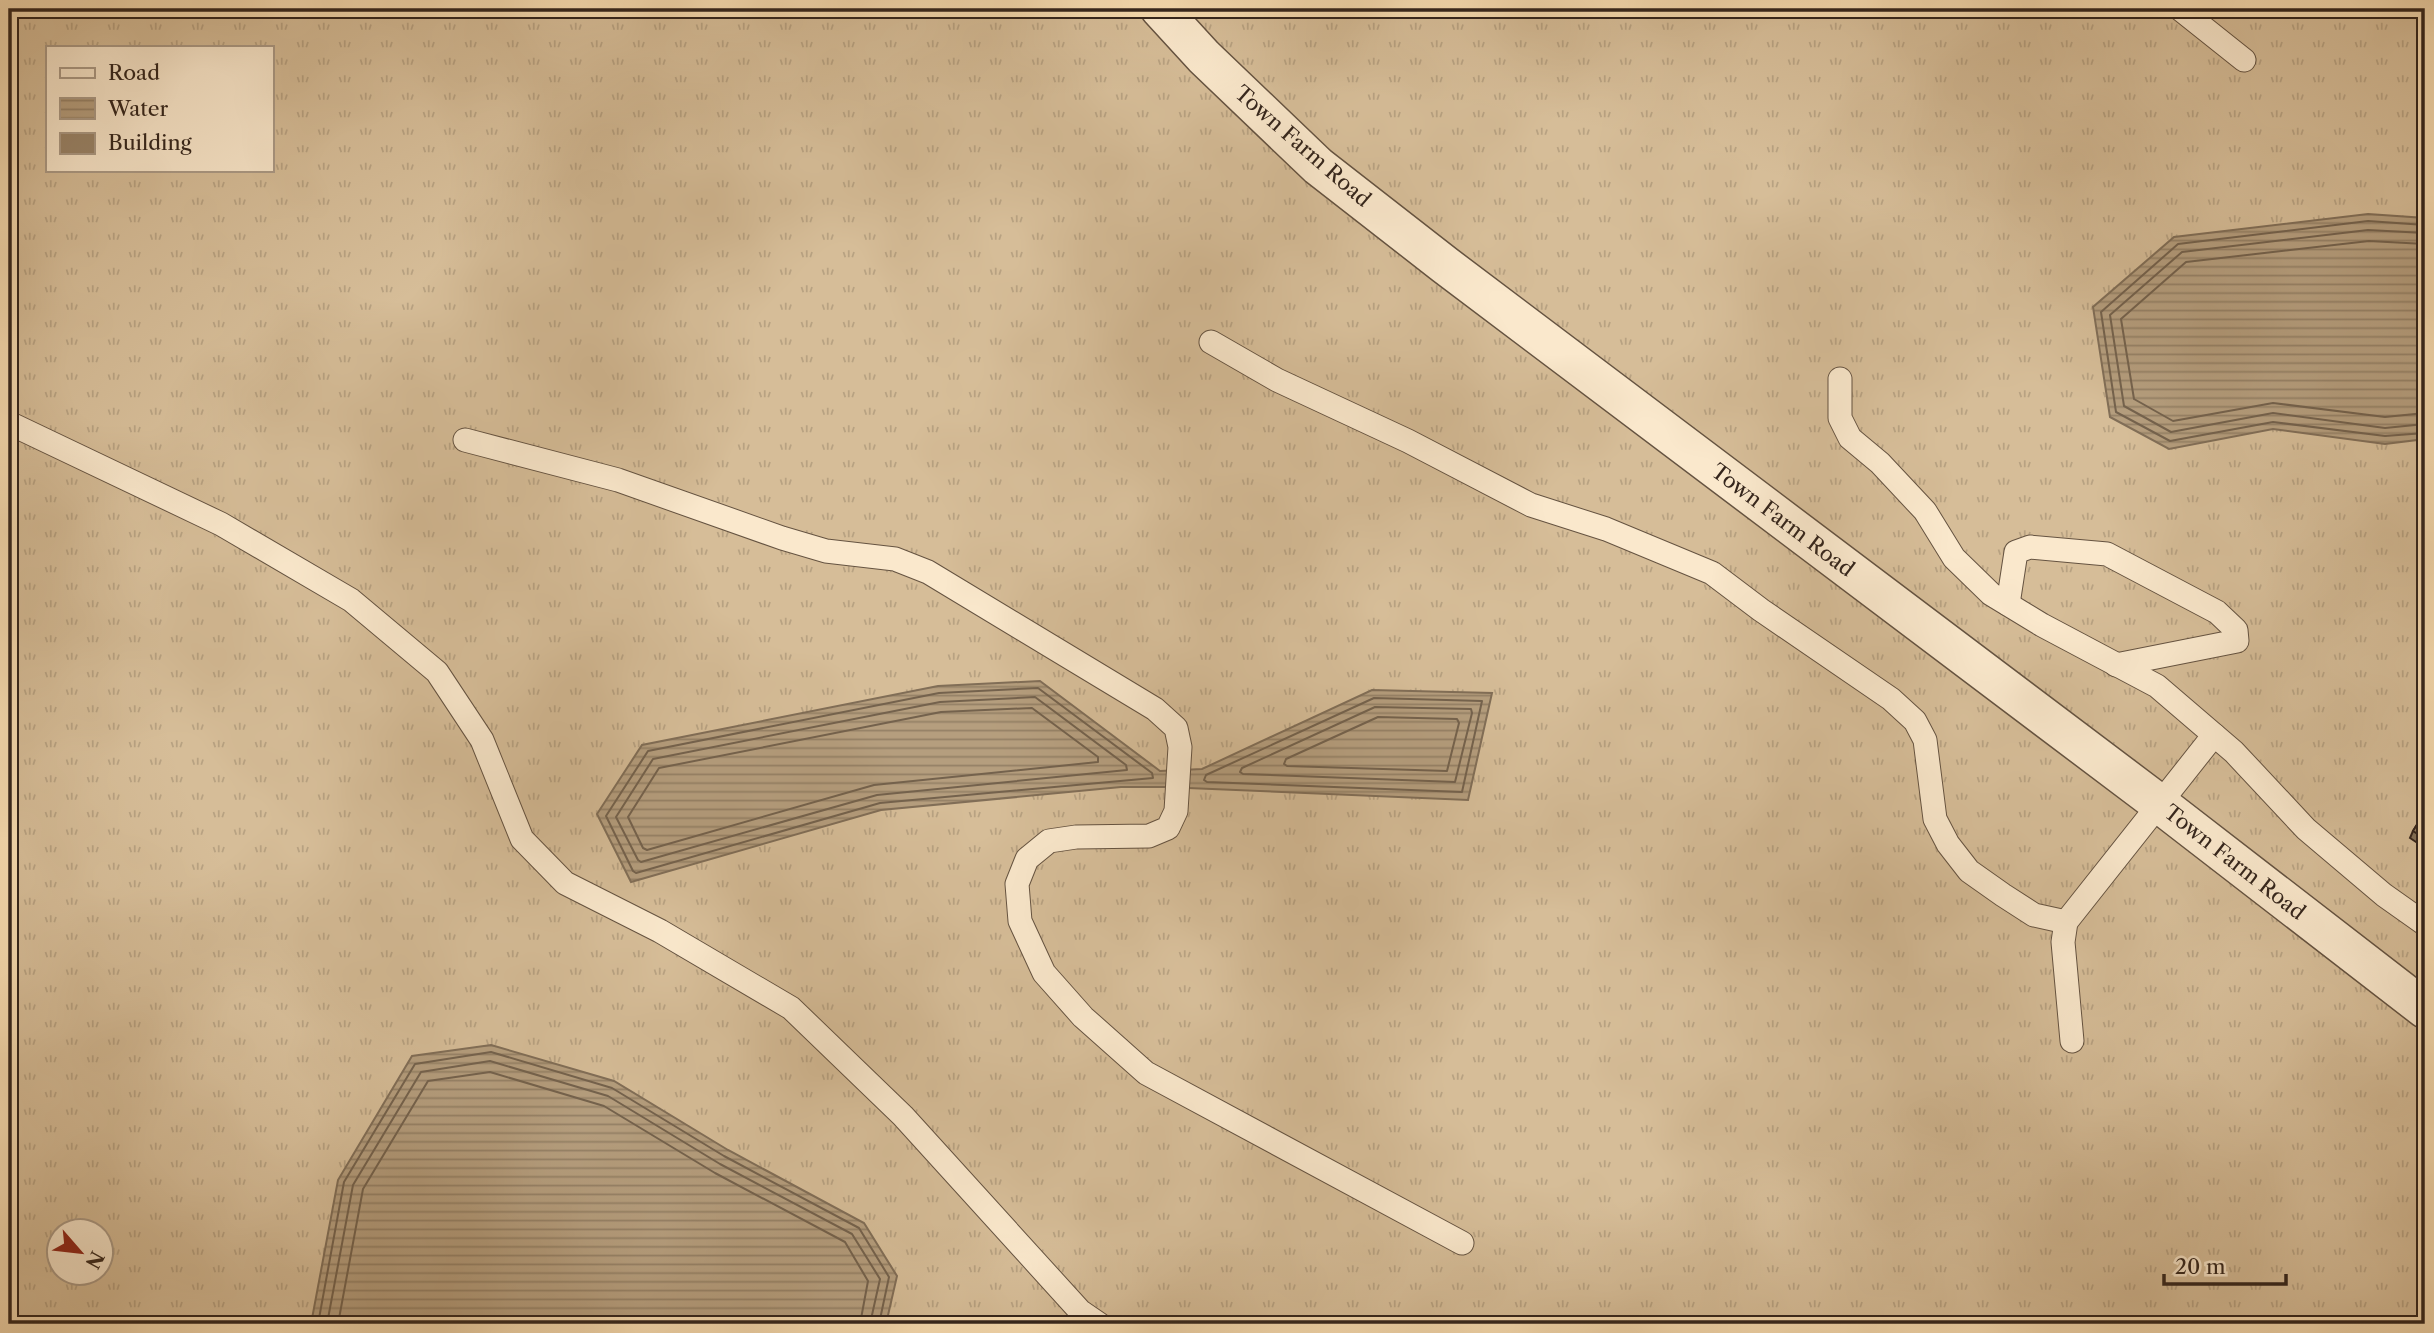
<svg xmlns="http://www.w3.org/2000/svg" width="2434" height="1333" font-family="'Libre Caslon Text',serif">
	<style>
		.grass { fill: url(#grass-tufts); stroke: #85715a; stroke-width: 2; fill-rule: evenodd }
		.water { fill: url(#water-rules); stroke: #816e57; stroke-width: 2 }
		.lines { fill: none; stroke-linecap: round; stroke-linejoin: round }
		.shore { stroke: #74624d; stroke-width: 2 }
		.lane-casing { stroke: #655341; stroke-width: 25 }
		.street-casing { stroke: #655341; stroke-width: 41 }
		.lane { stroke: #fae8cc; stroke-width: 23 }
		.street { stroke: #fae8cc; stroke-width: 38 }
		.wall { fill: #84725a; stroke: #34251c; stroke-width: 2 }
		.building { fill: #998469; stroke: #34251c; stroke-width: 2 }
		.labels { text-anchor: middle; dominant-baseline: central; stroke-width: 5; stroke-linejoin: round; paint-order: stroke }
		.street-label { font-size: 21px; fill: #34251c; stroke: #fae8cc }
	</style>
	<defs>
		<pattern id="grass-tufts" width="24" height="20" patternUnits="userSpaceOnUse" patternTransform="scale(1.75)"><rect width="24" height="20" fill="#d6bd98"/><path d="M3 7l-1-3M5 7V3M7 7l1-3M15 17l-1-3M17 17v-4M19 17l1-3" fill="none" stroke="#b8a282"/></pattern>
		<pattern id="water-rules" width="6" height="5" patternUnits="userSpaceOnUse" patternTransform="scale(1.75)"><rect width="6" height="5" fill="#b59e7e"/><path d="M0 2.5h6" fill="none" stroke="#948166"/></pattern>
	</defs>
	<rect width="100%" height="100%" fill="#f7dcb1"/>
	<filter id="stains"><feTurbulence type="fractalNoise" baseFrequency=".00286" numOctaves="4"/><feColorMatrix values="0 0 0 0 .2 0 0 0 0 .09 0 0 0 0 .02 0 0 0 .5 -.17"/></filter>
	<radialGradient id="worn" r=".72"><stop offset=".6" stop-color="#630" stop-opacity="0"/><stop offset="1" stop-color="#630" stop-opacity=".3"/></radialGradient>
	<path class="grass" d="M9,9H2425V1324H9ZM47,47H271V170H47ZM60,1232H102V1274H60Z"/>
	<g class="water">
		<polygon points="2368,214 2425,218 2425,439 2385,444 2273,429 2169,449 2110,417 2093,307 2174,237"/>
		<polygon points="1040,681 1160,771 1202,769 1372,690 1492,693 1468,800 1164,787 1121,787 881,810 631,882 597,814 642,745 938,686"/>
		<polygon points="491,1045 614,1081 728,1150 864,1223 897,1276 886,1324 311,1324 338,1180 412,1056"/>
	</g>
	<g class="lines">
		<g class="shore">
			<polyline points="2425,225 2368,221 2178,244 2101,312 2116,412 2170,441 2273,422 2385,436 2425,433"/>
			<polyline points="2425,233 2368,230 2182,252 2110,315 2124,406 2171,432 2273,413 2385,428 2425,424"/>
			<polyline points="2425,244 2369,241 2186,262 2121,319 2134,399 2173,421 2273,403 2385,417 2425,413"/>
			<polygon points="1038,688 1152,773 1153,778 880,803 636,873 633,871 606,816 648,751 939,693"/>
			<polygon points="1035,697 1126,765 1127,770 877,795 641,862 638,860 616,817 653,759 940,702"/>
			<polygon points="1374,698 1482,701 1462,792 1207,782 1204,780 1206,775"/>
			<polygon points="1375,707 1471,709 1472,713 1455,782 1243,774 1240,772 1242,768"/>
			<polygon points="1032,708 1098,757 1098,762 874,785 647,850 643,848 628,817 659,768 941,712"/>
			<polygon points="1378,717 1457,719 1459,723 1447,771 1287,766 1284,764 1286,759"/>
			<polyline points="318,1324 344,1182 415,1064 491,1052 612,1088 724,1156 859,1228 889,1277 879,1324"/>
			<polyline points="327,1324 353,1185 421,1072 490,1061 608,1096 720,1164 852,1234 880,1279 870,1324"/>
			<polyline points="338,1324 363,1189 428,1081 490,1072 604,1106 715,1173 845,1242 868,1281 860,1324"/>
		</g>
		<g class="lane-casing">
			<g id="lane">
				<polyline points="2180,9 2244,60"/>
				<polyline points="1211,342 1277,380 1408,441 1531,505 1606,529 1712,573 1761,610 1891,699 1915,721 1925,740 1935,819 1948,844 1969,871 2003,895 2034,915 2066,922"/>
				<polyline points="1840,379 1840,418 1850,438 1880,463 1925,511 1954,558 1991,594 2042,625 2157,686 2234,752 2306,829 2384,895 2425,924"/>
				<polyline points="9,423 221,524 351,600 437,672 482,740 522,839 565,883 660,931 791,1008 903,1116 1080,1311 1099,1324"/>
				<polyline points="465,440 618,480 782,538 826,551 895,559 928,572 1155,709 1176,728 1180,747 1176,811 1168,828 1149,836 1076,837 1049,841 1027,859 1017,884 1020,921 1044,973 1083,1017 1146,1073 1462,1243"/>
				<polyline points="2008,604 2016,552 2030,547 2107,554 2217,612 2236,630 2237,641 2116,665"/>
				<polyline points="2072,1041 2063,942 2066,922 2214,735"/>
			</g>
		</g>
		<g class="street-casing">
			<polyline id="street" points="1160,9 1204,57 1318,166 1445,265 2161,805 2425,1009"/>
		</g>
		<use href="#lane" class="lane"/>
		<use href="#street" class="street"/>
	</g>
	<polygon class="wall" points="2425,812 2425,848 2410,838 2413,831"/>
	<polygon class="building" points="2425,812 2425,839 2413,831"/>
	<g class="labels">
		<g class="street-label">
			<text transform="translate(1303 146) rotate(41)">Town Farm Road</text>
			<text transform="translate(1783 520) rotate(37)">Town Farm Road</text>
			<text transform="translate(2235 862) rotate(38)">Town Farm Road</text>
		</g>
	</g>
	<rect width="2434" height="1333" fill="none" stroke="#f7dcb1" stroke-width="35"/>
	<rect x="10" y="10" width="2413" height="1312" fill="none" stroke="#34251c" stroke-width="3.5"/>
	<rect x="18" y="18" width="2399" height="1298" fill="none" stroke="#34251c" stroke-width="2"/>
	<rect x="46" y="46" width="228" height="126" fill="#fae8cc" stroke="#ab9a86" stroke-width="2"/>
	<rect x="60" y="68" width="35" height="10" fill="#fae8cc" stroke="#ab9a86" stroke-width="2"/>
	<text x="108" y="80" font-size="21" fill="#34251c">Road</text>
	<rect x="60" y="98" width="35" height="21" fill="url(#water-rules)" stroke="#ab9a86" stroke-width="2"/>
	<text x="108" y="116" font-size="21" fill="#34251c">Water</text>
	<rect x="60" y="133" width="35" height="21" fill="#998469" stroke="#ab9a86" stroke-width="2"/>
	<text x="108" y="150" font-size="21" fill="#34251c">Building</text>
	<g transform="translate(80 1252) rotate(118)"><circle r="33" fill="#fae8cc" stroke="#ab9a86" stroke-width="2"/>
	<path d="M0-5L12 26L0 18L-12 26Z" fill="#8f2418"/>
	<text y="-10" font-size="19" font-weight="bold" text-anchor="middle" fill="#34251c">N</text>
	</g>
	<path d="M2164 1274v10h122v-10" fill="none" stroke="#34251c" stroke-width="3.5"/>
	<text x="2175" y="1274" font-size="21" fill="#34251c" stroke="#fae8cc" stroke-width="5" paint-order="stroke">20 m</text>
	<rect width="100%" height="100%" filter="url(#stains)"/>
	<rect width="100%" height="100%" fill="url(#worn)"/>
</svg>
